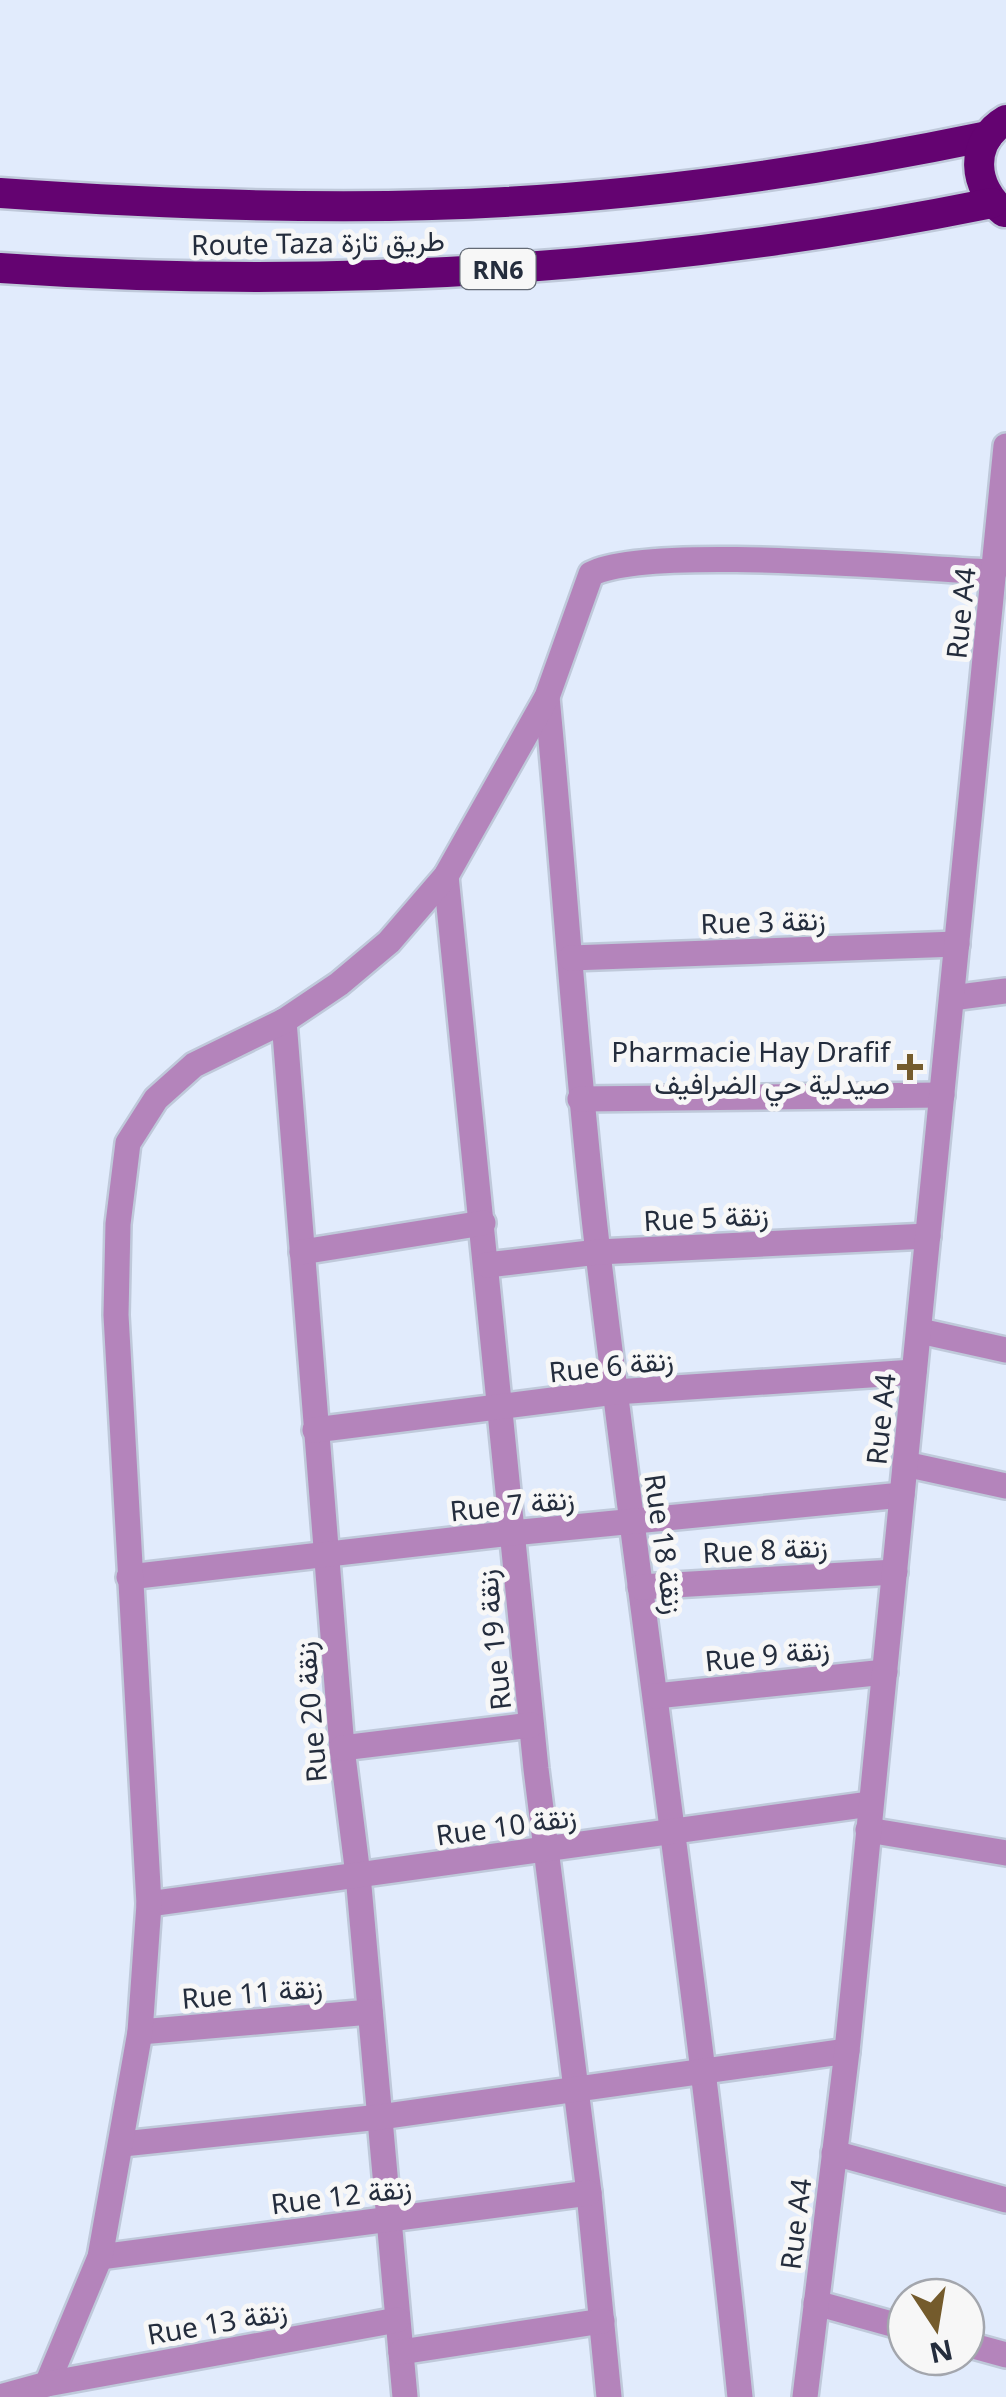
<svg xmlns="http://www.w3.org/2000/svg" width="1006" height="2397" font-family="'Noto Sans',Vazirmatn,sans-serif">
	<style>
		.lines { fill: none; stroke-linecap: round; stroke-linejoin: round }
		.minor-casing { stroke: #bfc9da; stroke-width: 30 }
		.highway-casing { stroke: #bfc9da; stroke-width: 35 }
		.minor { stroke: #b484bb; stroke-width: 25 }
		.highway { stroke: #640371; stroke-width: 30 }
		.poi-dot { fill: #745b2c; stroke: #f7f7f7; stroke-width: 4 }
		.labels { text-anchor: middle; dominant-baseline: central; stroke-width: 10; stroke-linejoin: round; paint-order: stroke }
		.shield { fill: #f7f7f7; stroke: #636a75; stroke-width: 2.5 }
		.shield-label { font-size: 25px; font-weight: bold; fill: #242d3d }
		.street-label { font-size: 28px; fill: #242d3d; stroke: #f7f7f7 }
		.poi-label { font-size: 28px; fill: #242d3d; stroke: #f7f7f7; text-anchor: end }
	</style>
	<rect width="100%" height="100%" fill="#e1ebfc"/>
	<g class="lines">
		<g class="minor-casing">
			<g id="minor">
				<path d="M547,697C565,882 576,1068 598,1253C644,1635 701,2015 740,2397"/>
				<polyline points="446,876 536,1769 589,2193 609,2397"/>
				<polyline points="571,958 957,944"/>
				<polyline points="952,998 1006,991"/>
				<polyline points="284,1021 342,1748 358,1875 405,2397"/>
				<polyline points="580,1099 942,1095"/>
				<polyline points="302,1252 483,1223"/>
				<polyline points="487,1265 598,1252 928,1236"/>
				<polyline points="920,1331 1006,1350"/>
				<polyline points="315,1430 615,1392 914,1372"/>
				<polyline points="905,1464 1006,1486"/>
				<polyline points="129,1577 512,1533 902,1495"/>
				<polyline points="640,1587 895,1572"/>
				<polyline points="656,1696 885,1672"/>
				<polyline points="342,1748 531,1725"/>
				<polyline points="868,1830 1006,1853"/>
				<polyline points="149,1904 870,1804"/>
				<polyline points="140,2032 370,2012"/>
				<polyline points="123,2144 380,2117 847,2051"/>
				<polyline points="834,2153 1006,2200"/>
				<polyline points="100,2257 589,2193"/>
				<polyline points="816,2303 906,2328"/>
				<polyline points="966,2344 1006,2355"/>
				<polyline points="401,2352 602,2321"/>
				<path d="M47,2384L100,2257L140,2032L149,1904L116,1315L118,1224L128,1143L156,1099L194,1065L284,1021L339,984L389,942L446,876L547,697L591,574C647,544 916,569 994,572"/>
				<polyline points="0,2397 47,2384 397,2320"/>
				<polyline points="805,2397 847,2051 1006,446"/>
			</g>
		</g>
		<g class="highway-casing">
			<g id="highway">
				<path d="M0,193C144,203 287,209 432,205C618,200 805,174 988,136"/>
				<path d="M1004,212C973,188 968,142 1006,120"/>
				<path d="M0,268C332,291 666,269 992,203"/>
			</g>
		</g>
		<use href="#minor" class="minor"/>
		<use href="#highway" class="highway"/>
	</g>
	<path class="poi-dot" d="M905 1052h10v10h10v10h-10v10h-10v-10h-10v-10h10z"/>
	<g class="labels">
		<rect class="shield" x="460.5" y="249" width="75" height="40" rx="8"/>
		<g class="shield-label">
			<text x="498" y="269">RN6</text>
		</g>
		<g class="street-label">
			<text transform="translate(318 242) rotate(-1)">Route Taza طريق تازة</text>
			<text transform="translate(960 613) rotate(-84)">Rue A4</text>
			<text transform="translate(763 921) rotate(-2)">Rue 3 زنقة</text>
			<text transform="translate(706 1217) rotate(-3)">Rue 5 زنقة</text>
			<text transform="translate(611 1365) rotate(-6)">Rue 6 زنقة</text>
			<text transform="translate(880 1419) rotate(-84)">Rue A4</text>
			<text transform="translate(512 1504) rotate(-6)">Rue 7 زنقة</text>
			<text transform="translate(665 1544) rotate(82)">Rue 18 زنقة</text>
			<text transform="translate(765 1549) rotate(-3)">Rue 8 زنقة</text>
			<text transform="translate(493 1640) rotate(-96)">Rue 19 زنقة</text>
			<text transform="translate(767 1654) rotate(-6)">Rue 9 زنقة</text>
			<text transform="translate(310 1712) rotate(-95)">Rue 20 زنقة</text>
			<text transform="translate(506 1825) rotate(-8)">Rue 10 زنقة</text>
			<text transform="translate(252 1992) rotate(-5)">Rue 11 زنقة</text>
			<text transform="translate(341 2195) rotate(-7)">Rue 12 زنقة</text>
			<text transform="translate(795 2224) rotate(-83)">Rue A4</text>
			<text transform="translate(217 2322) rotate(-10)">Rue 13 زنقة</text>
		</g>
		<g class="poi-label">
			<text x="890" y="1051">Pharmacie Hay Drafif<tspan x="890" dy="32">صيدلية حي الضرافيف</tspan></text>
		</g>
	</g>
	<g transform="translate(936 2327) rotate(168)"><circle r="48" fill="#f7f7f7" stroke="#a3a6ad" stroke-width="2.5"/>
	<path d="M0-8L18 38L0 25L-18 38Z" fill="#745b2c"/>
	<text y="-15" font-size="28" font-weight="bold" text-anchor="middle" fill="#242d3d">N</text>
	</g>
</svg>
